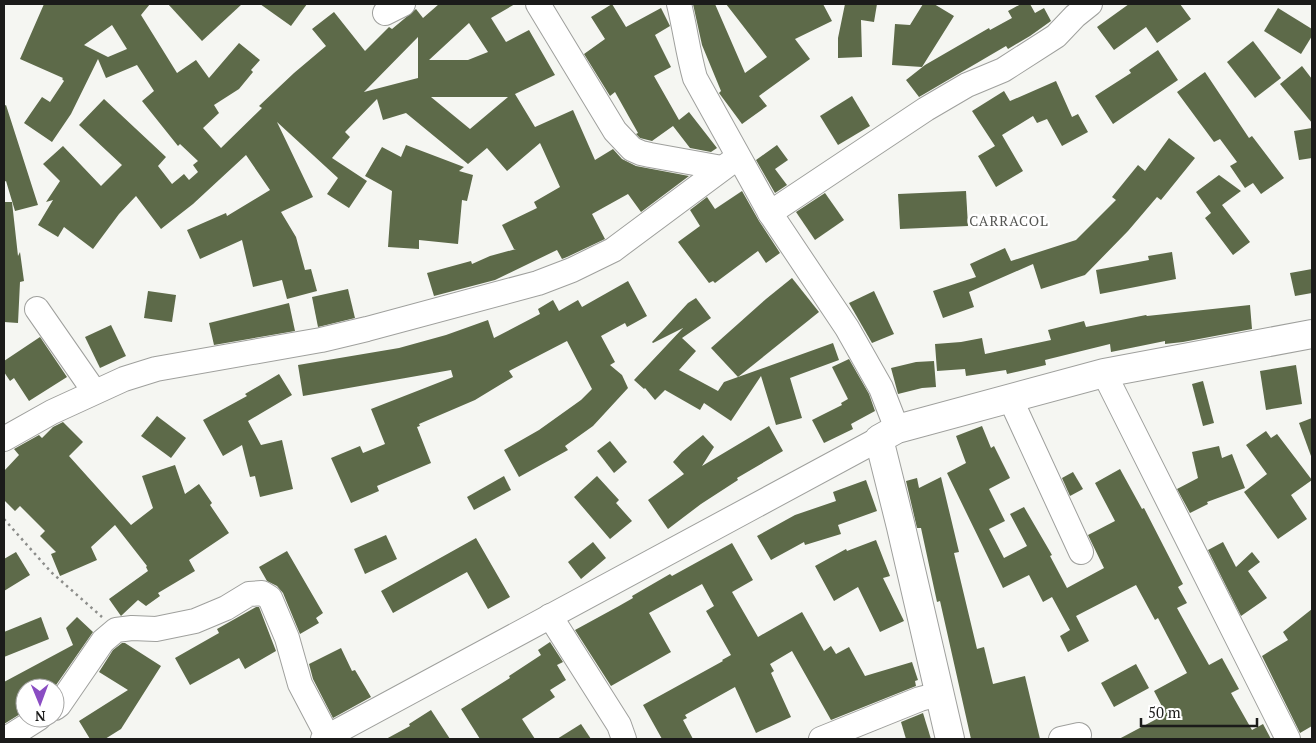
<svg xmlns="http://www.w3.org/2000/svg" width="1316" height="743" font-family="'PT Serif',serif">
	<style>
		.building { fill: #5d6a49; fill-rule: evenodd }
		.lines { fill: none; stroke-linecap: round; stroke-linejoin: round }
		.minor-casing { stroke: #9fa09d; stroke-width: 26 }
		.major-casing { stroke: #9fa09d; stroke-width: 30 }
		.path { stroke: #8d8e8b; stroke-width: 2.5; stroke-dasharray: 2.5 4; stroke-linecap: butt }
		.minor { stroke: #fff; stroke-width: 24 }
		.major { stroke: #fff; stroke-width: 28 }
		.labels { text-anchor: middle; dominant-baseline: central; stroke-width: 5; stroke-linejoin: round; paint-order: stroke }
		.neighbourhood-label { font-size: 14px; letter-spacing: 1px; fill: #555653; stroke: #fff }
	</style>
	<rect width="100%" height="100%" fill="#f5f6f2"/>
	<g class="building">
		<path d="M44,4H150L141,15L177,73L196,60L209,78L239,43L260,60L251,70L253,72L239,89L214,105L219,113L203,128L221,148L262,108L259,106L294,73L326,46L312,29L334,12L365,51L389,27L392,29L416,9L423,18L439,4H515L491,18L506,42L529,30L555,75L515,94L535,127L573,110L595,160L613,149L622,159L636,166L689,176L641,212L628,194L592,214L605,239L567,257L562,259L557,250L495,280L434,296L427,273L471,261L472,264L490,256L516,249H514L502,225L537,208L534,202L560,187L540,143L507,171L487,148L468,164L406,113L383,120L377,99L345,132L350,137L332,158L367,181L349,208L327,194L338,178L277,122L313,197L281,212L296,237L305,270L311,269L317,291L287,299L282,280L253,287L242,240L200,259L187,230L226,213L227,216L270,190L246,155L193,204L161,229L136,196L119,214L93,249L64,227L58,237L38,225L53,200L46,202L60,181L43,164L63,146L101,186L122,165L79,125L104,99L166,157L158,166L172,184L184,174L189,180L198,172L193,165L198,161L180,144L178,146L142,101L154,91L137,65L106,78L98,59L71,114L52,142L24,123L42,97L50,102L64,81L62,79L63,78L20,59ZM469,23L488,52L468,60H429ZM112,25L127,49L108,57L84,45ZM418,37V78L364,92ZM431,97H508L470,129Z"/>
		<polygon points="168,4 242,4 202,41"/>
		<polygon points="260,4 307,4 291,26"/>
		<polygon points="612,4 626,27 661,8 670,26 655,35 671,67 654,76 679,120 689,112 717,148 711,152 690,148 673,126 652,141 640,138 636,134 638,133 615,92 610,96 584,54 605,39 591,17"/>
		<polygon points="693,4 715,4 745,73 767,57 726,4 823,4 832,21 795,39 810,59 759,96 767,106 742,124 719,93 721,91 702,45"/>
		<polygon points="845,4 877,4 874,22 861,20 862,57 838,58 838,38"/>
		<polygon points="923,4 934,4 954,16 922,67 892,65 895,24 910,25"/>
		<polygon points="1021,4 1030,4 1035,13 1044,8 1051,21 1030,36 1008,49 1006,46 919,97 906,80 925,65 989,28 990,30 1012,18 1008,11"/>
		<polygon points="1129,4 1180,4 1191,19 1157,43 1146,27 1114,50 1097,27"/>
		<polygon points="1278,8 1312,29 1312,36 1301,54 1264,31"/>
		<polygon points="1253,41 1281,78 1255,98 1227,62"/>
		<polygon points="1158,50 1178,80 1113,124 1095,96 1131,73 1129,70"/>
		<polygon points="1302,66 1312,79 1312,123 1280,84"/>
		<polygon points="1205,72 1249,138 1252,136 1284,178 1261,194 1253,183 1245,188 1230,166 1237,162 1220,139 1214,142 1177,92"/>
		<polygon points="1056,81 1072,117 1078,114 1088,132 1062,146 1047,119 1037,123 1033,116 1002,135 1023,171 996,187 978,156 995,146 972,111 1004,91 1010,101"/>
		<polygon points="852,96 870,126 838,145 820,116"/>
		<polygon points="6,105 38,205 15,211 6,181 4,182 4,106"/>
		<polygon points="1312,128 1312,158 1299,160 1294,131"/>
		<polygon points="1169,138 1195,158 1161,200 1157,197 1128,231 1085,275 1041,289 1033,264 969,292 974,307 943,318 933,291 976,277 970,264 1005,248 1011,261 1076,240 1116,200 1112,197 1138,165 1145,171"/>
		<polygon points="406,145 464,167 459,171 473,175 467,201 462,200 458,244 419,240 419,249 388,247 392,191 365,176 382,147 401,157"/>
		<polygon points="777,145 788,160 775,169 787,185 775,193 756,160"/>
		<polygon points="1219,175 1241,191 1222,205 1250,242 1233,255 1205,218 1211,213 1196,192"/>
		<polygon points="742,191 759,221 780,253 766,263 758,251 715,283 713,281 709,283 678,242 700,226 690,210 707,197 715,209"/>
		<polygon points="966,191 968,226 900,229 898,194"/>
		<polygon points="825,193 844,220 815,240 796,212"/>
		<polygon points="4,202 12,202 18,256 20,252 24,281 20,282 18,323 4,322"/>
		<polygon points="1172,252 1176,279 1100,294 1096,270 1149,260 1148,256"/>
		<polygon points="1312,269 1312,293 1295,296 1290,273"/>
		<polygon points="792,278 819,312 738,377 711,348 766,299"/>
		<polygon points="628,281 647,316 627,327 625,323 601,336 615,362 610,365 622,375 628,388 593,426 565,446 568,450 519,477 504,450 539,430 581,400 592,389 567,341 509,371 513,377 475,400 419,424 420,426 417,427 431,463 377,486 379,491 351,503 331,458 360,446 363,453 385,444 371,409 453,377 451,370 303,396 298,365 399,348 446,335 488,320 494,338 540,314 538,309 553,300 559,311 578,300 582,307"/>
		<polygon points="348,289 355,318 318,327 312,297"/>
		<polygon points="148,291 176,295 172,322 144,318"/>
		<polygon points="874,291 894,334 872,343 849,303"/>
		<polygon points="696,298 711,318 682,338 696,351 679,370 718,391 724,382 833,343 839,360 790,378 802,418 776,425 761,376 731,421 704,403 700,410 665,390 655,400 645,388 644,389 634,380 683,328 653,343 652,342 688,303"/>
		<polygon points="289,303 295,331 214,345 209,323"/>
		<polygon points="1250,305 1252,329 1183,342 1165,344 1165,341 1111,352 1110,344 1045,360 1046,365 1007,374 1006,370 966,376 965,369 937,371 935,344 961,342 982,338 985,354 1051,340 1048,330 1084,321 1086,327 1146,315 1147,316"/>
		<polygon points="111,325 126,356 100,368 85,337"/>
		<polygon points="40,337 67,377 29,401 14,378 10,381 4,372 4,361"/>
		<polygon points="849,359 869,394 875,411 851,424 853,429 824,443 812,420 842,405 841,403 848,399 832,367"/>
		<polygon points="934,361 936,387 922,388 898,394 891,368 916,362"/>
		<polygon points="1296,365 1302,404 1266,410 1260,371"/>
		<polygon points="279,374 292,395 248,421 261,445 282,440 293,489 260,497 255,476 250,477 242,445 223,456 203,420 247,396 245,394"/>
		<polygon points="1203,381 1214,423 1203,426 1192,384"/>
		<polygon points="157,416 186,438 171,458 141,436"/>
		<polygon points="1312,418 1312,456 1311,456 1299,423"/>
		<polygon points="63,422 83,442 69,456 131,525 153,508 142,476 175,465 185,494 199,484 212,503 210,505 229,533 189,560 195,571 158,593 160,596 146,606 138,600 122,615 121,616 109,599 148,571 146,567 147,566 115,525 91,547 97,560 60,576 51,554 56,552 40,536 45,531 20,506 15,511 4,500 4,471 19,455 14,449 39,435 42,438 53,427"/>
		<polygon points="769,426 783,451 737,478 738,480 701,504 668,529 648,500 684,474 673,462 682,452 703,435 714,447 702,466"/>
		<polygon points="982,426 991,448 994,446 1010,478 989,489 1005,521 989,529 1004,558 1027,546 1010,514 1024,507 1052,555 1050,556 1067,588 1104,568 1088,535 1115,521 1095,483 1120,469 1142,509 1144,508 1183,584 1178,587 1187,603 1177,608 1192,635 1209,665 1222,658 1239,689 1231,693 1252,730 1263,724 1271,739 1119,739 1166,714 1154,691 1187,673 1158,618 1155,620 1136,585 1076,616 1089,641 1068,652 1060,636 1070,630 1052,597 1043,602 1029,575 1003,588 947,473 966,463 956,436"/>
		<polygon points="1266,431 1271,438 1277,434 1312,480 1291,495 1307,519 1278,539 1244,492 1267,474 1246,445"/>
		<polygon points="610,441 627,462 614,473 597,451"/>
		<polygon points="1219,446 1222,458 1232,454 1245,488 1207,502 1208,504 1190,513 1177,489 1198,478 1192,452"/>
		<polygon points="1073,472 1083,489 1070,496 1062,478"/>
		<polygon points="504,476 511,490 474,510 467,497"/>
		<polygon points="597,476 619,500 616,503 632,521 610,539 574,497"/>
		<polygon points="941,477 959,552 954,553 977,649 984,647 993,684 1025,676 1040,739 971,739 940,601 937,602 921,528 917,528 906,481 917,478 919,488"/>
		<polygon points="866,480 877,511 838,525 841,534 805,545 804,542 771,560 757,536 795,515 836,501 833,492"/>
		<polygon points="386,535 397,559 365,574 354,549"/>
		<polygon points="476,538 510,597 488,609 467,572 393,613 381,591"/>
		<polygon points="876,540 890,576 883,578 904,621 880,632 858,587 834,601 815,566 846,549 847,551"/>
		<polygon points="593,542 606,558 581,579 568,562"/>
		<polygon points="1223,542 1236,567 1252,552 1260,562 1248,571 1267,598 1241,616 1208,550"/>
		<polygon points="732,543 753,580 732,592 758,637 802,612 824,651 831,646 836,654 849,647 865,676 912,662 918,680 915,681 916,686 831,720 792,651 770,664 774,671 771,673 791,717 756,733 735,687 685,715 687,718 683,720 693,739 662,739 643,705 723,661 722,660 731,655 706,611 714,606 702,584 649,613 671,652 611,686 575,630 619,606 633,598 632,596 670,574 672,576"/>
		<polygon points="287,551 323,613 316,618 319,623 300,634 283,593 277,586 267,581 259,567"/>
		<polygon points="16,552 30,575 4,591 4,559"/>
		<polygon points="256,607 259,607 276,651 245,669 239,658 190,685 175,658 219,633 217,629"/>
		<polygon points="1312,609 1312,726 1300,733 1262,656 1288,640 1283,632"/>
		<polygon points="41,617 49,639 4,657 4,632"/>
		<polygon points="77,617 93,632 54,688 25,688 25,711 4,724 4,682 73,645 66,628"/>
		<polygon points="550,642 563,662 557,665 566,680 550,690 555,697 522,719 535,739 480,739 461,709 510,678 509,676 541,655 538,650"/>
		<polygon points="122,643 125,643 161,666 121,729 105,739 90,739 79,721 128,690 99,672 113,650"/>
		<polygon points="341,648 352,671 355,670 371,697 333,718 313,679 309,664"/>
		<polygon points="1136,664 1149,688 1114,707 1101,683"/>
		<polygon points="431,710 450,739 386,739 410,726 409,724"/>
		<polygon points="923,713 931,739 906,739 901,722"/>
		<polygon points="581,724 591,739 557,739"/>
	</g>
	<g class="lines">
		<g class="minor-casing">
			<g id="minor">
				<polyline points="538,4 615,131 632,149 641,153 650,155 722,168"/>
				<path d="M679,4C685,28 688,53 695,78L770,213L847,328L881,388L897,429"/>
				<polyline points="385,13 403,4"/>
				<polyline points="770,213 926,109 967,85 1003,70 1056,36 1075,16 1090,4"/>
				<polyline points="37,309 94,391"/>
				<polyline points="1104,373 1288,739"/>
				<polyline points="1010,398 1081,552"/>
				<polyline points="4,439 52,412 124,379 156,369 321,340 367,329 538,283 572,270 613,250 738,157"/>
				<polyline points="550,616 619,725 624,739"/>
				<polyline points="55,708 59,705 103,641 116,630 132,628 156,629 195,621 226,608 249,594 262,593 270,598 287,638 300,684 329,739"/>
				<polyline points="6,739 39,718"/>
				<polyline points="323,739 879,439"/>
				<polyline points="821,739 920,699 939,694"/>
				<polyline points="1061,739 1079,735"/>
			</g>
		</g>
		<g class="major-casing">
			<polyline id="major" points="950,739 901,527 879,439 897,429 1104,373 1312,334"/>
		</g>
		<polyline class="path" points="4,519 51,572 102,617"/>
		<use href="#minor" class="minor"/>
		<use href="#major" class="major"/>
	</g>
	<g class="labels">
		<g class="neighbourhood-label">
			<text x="1009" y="220">CARRACOL</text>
		</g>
	</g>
	<rect width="1316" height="743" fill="none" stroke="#1b1b1a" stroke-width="10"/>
	<g transform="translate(40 703) rotate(179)"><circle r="24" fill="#ffffff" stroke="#a4a4a3"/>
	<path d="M0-4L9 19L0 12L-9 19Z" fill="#8a4dc3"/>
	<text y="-8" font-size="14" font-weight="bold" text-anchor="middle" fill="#1b1b1a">N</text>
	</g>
	<path d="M1141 718v8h116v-8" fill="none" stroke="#1b1b1a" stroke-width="2.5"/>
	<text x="1148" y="718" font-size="15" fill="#1b1b1a" stroke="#ffffff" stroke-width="4" paint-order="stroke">50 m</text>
</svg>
